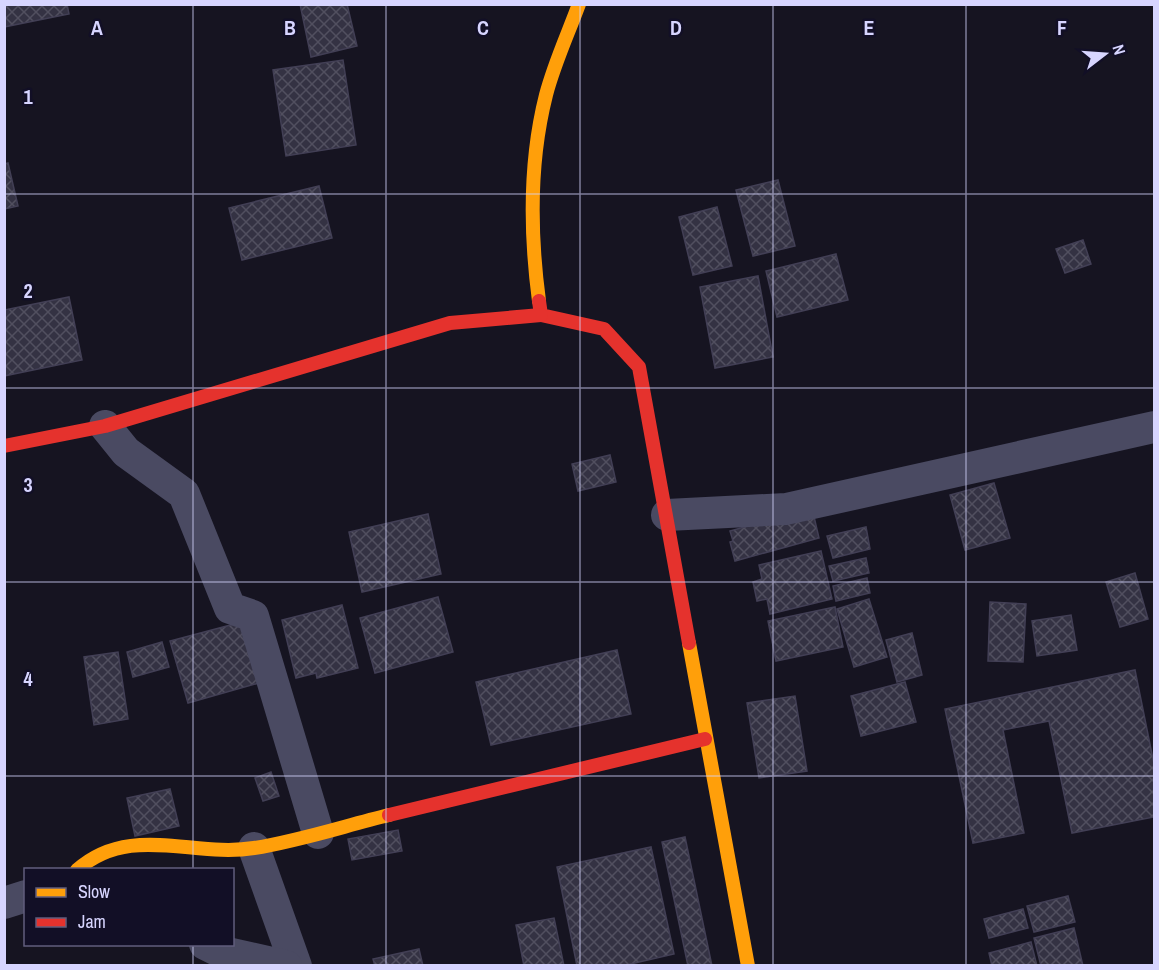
<svg xmlns="http://www.w3.org/2000/svg" width="1159" height="970" font-family="'Archivo Narrow',sans-serif">
	<style>
		.building { fill: url(#building-cross-hatch); stroke: #423f55; stroke-width: 1.5 }
		.lines { fill: none; stroke-linecap: round; stroke-linejoin: round }
		.street { stroke: #4a4a62; stroke-width: 32 }
		.slow { stroke: #ff9f0a; stroke-width: 14 }
		.jam { stroke: #e5322d; stroke-width: 14 }
		.grid { fill: none; stroke: #d7d5ff; stroke-width: 1.5; stroke-opacity: 0.55 }
		.grid-label { font-size: 20px; text-anchor: middle; font-weight: bold; fill: #d7d5ff; stroke: #120f26; stroke-width: 5; stroke-linejoin: round; paint-order: stroke }
	</style>
	<defs>
		<pattern id="building-cross-hatch" width="8" height="8" patternUnits="userSpaceOnUse" patternTransform="scale(1.5)"><rect width="8" height="8" fill="#343243"/><path d="M0 0l8 8M0 8l8-8" fill="none" stroke="#514f5f"/></pattern>
	</defs>
	<rect width="100%" height="100%" fill="#161421"/>
	<g class="building">
		<polygon points="4,4 67,4 69,14 4,27"/>
		<polygon points="300,4 347,4 357,46 311,57"/>
		<polygon points="343,60 356,145 286,156 273,70"/>
		<polygon points="8,163 18,206 4,209 4,164"/>
		<polygon points="778,180 795,246 753,256 736,190"/>
		<polygon points="319,186 332,238 242,260 229,208"/>
		<polygon points="717,207 732,266 693,275 679,217"/>
		<polygon points="1083,240 1091,264 1065,273 1056,249"/>
		<polygon points="836,254 848,300 777,317 766,271"/>
		<polygon points="758,276 773,357 715,368 700,287"/>
		<polygon points="69,297 82,360 4,376 4,310"/>
		<polygon points="610,455 616,482 578,491 572,464"/>
		<polygon points="994,483 1010,538 965,550 950,495"/>
		<polygon points="812,508 819,538 735,561 730,542 733,541 730,531"/>
		<polygon points="428,514 441,574 362,592 349,532"/>
		<polygon points="866,527 870,549 833,558 827,536"/>
		<polygon points="821,551 832,599 770,614 767,599 757,601 753,582 762,579 759,565"/>
		<polygon points="866,558 869,573 833,581 829,566"/>
		<polygon points="1135,573 1148,619 1120,627 1106,582"/>
		<polygon points="867,578 870,593 836,601 833,586"/>
		<polygon points="438,597 453,652 375,673 360,618"/>
		<polygon points="869,599 887,657 854,667 837,609"/>
		<polygon points="990,602 1026,604 1023,662 988,661"/>
		<polygon points="342,605 358,668 317,678 316,673 296,678 282,620"/>
		<polygon points="835,607 843,647 776,661 768,621"/>
		<polygon points="1071,615 1077,650 1037,656 1032,621"/>
		<polygon points="242,622 259,683 188,703 170,641"/>
		<polygon points="912,633 922,675 897,682 886,640"/>
		<polygon points="162,642 169,667 133,677 127,652"/>
		<polygon points="617,650 631,714 491,745 476,682"/>
		<polygon points="118,652 128,719 94,725 84,657"/>
		<polygon points="1135,670 1154,764 1154,817 1072,833 1049,721 1003,730 1024,833 973,843 945,709"/>
		<polygon points="905,682 916,722 861,736 851,696"/>
		<polygon points="795,696 807,771 759,778 747,703"/>
		<polygon points="271,772 279,796 263,801 255,778"/>
		<polygon points="170,789 179,826 135,836 127,798"/>
		<polygon points="398,830 402,851 352,860 348,839"/>
		<polygon points="685,837 712,966 688,966 662,842"/>
		<polygon points="651,847 674,954 622,966 577,966 557,867"/>
		<polygon points="1068,896 1075,922 1034,932 1027,906"/>
		<polygon points="1023,909 1028,928 989,938 984,919"/>
		<polygon points="554,918 564,966 524,966 516,925"/>
		<polygon points="1074,928 1083,966 1041,966 1034,938"/>
		<polygon points="1031,942 1037,966 992,966 989,953"/>
		<polygon points="419,949 423,966 375,966 373,959"/>
	</g>
	<g class="lines">
		<g class="street">
			<polyline points="105,426 126,452 184,494 230,608 253,616 318,833"/>
			<polyline points="667,515 786,509 1154,427"/>
			<polyline points="254,848 296,966"/>
			<polyline points="4,903 26,896"/>
			<polyline points="205,944 219,951 286,966"/>
		</g>
		<g class="slow">
			<path d="M539,301C530,233 529,162 546,95C554,64 568,34 579,4"/>
			<polyline points="689,643 748,966"/>
			<path d="M77,870C130,823 193,858 254,848C299,841 344,826 389,815"/>
		</g>
		<g class="jam">
			<polyline points="539,301 541,315 604,329 639,367 689,643"/>
			<polyline points="4,446 105,426 450,323 541,315"/>
			<polyline points="389,815 705,739"/>
		</g>
	</g>
	<path class="grid" d="M193,4V870M386,4V966M580,4V966M773,4V966M966,4V966M4,194H1154M4,388H1154M4,582H1154M4,776H1154M193,944V966"/>
	<g class="grid-label">
		<text x="97" y="35">A</text>
		<text x="290" y="35">B</text>
		<text x="483" y="35">C</text>
		<text x="676" y="35">D</text>
		<text x="869" y="35">E</text>
		<text x="1062" y="35">F</text>
		<text x="28" y="104">1</text>
		<text x="28" y="298">2</text>
		<text x="28" y="492">3</text>
		<text x="28" y="686">4</text>
	</g>
	<rect width="1159" height="970" fill="none" stroke="#d7d5ff" stroke-width="12"/>
	<rect x="24" y="868" width="210" height="78" fill="#120f26" stroke="#615e7d" stroke-width="1.5"/>
	<rect x="36" y="888" width="30" height="9" fill="#ff9f0a" stroke="#615e7d" stroke-width="1.5"/>
	<text x="78" y="898" font-size="18" fill="#d7d5ff">Slow</text>
	<rect x="36" y="918" width="30" height="9" fill="#e5322d" stroke="#615e7d" stroke-width="1.5"/>
	<text x="78" y="928" font-size="18" fill="#d7d5ff">Jam</text>
	<g transform="translate(1105 54) rotate(73)" stroke="#120f26" stroke-width="4.5" paint-order="stroke">
	<path d="M0-4.5L10 22L0 15L-10 22Z" fill="#d7d5ff"/>
	<text y="-9" font-size="16" font-weight="bold" text-anchor="middle" fill="#d7d5ff">N</text>
	</g>
</svg>
